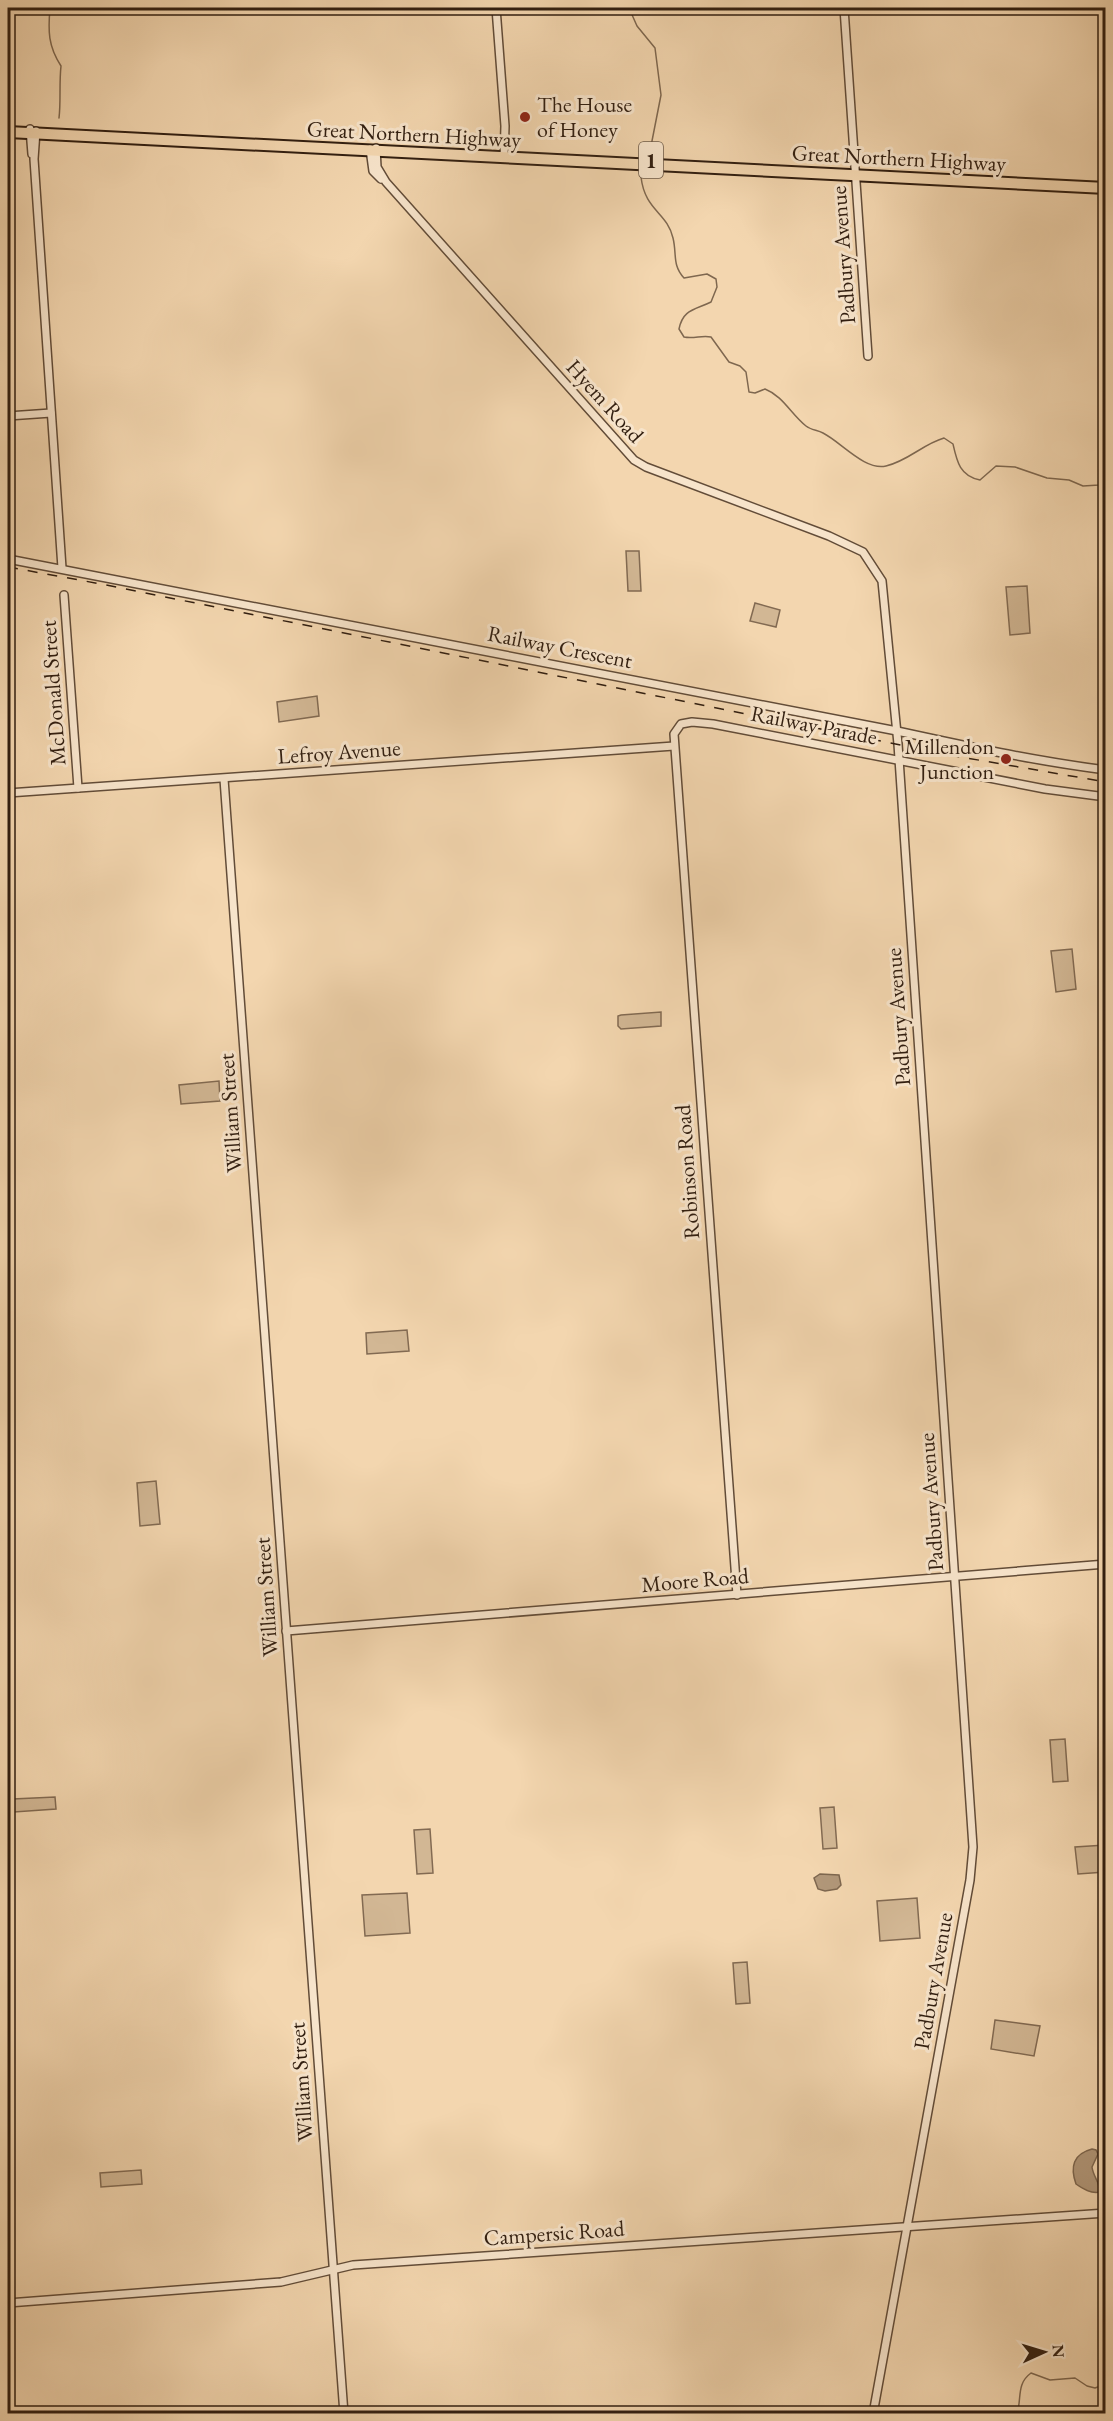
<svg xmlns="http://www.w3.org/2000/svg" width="1113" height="2421" font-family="'EB Garamond',serif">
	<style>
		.green { fill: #d2b794; stroke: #826a52; stroke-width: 1.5 }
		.water { fill: #b19779; stroke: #7e674f; stroke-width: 1.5 }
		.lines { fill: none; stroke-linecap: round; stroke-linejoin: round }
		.stream { stroke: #7e674f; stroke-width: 1.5 }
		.minor-casing { stroke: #624c38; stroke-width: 10 }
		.highway-casing { stroke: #311e10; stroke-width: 14 }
		.minor { stroke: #f7e4cb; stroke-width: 7 }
		.highway { stroke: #f3d6af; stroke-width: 10 }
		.rail { stroke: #311e10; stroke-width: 1.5; stroke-dasharray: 10 10; stroke-linecap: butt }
		.poi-dot { fill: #8f2418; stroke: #f7e4cb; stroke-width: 2 }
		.labels { text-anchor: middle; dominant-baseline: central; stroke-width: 6; stroke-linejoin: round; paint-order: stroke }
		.shield { fill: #f7e4cb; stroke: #6c5948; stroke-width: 1.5 }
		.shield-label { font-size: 21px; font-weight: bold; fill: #311e10 }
		.poi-label { font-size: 22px; fill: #311e10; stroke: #f7e4cb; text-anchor: start }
		.street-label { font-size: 22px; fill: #311e10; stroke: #f7e4cb }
	</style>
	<rect width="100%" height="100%" fill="#f3d6af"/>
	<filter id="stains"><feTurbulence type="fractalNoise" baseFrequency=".00333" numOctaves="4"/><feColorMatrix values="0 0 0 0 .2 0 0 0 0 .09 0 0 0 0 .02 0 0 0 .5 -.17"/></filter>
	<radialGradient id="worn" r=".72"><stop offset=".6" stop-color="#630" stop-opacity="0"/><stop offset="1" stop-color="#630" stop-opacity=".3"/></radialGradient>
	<g class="green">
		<polygon points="626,551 639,551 641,591 628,591"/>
		<polygon points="1027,586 1030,633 1010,635 1006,587"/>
		<polygon points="755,603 780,610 776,627 750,621"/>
		<polygon points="317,696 319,716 279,722 277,702"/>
		<polygon points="1072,949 1076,989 1056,992 1051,951"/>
		<polygon points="661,1012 661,1026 621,1029 618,1026 618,1016 621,1015"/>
		<polygon points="219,1081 220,1101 181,1104 179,1085"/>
		<polygon points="407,1330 409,1351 367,1354 366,1333"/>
		<polygon points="156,1481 160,1524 140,1526 137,1483"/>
		<polygon points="1065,1739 1068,1781 1053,1782 1050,1740"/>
		<polygon points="55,1797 56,1809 14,1812 13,1799"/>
		<polygon points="834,1807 837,1848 823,1849 820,1808"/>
		<polygon points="430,1829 433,1873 417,1874 414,1830"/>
		<polygon points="1105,1845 1105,1872 1078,1874 1075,1847"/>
		<polygon points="407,1893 410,1933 365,1936 362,1895"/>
		<polygon points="917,1898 920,1938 880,1941 877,1901"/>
		<polygon points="747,1962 750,2003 736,2004 733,1963"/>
		<polygon points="995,2020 1040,2026 1034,2056 991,2049"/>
		<polygon points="141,2170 142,2184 101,2187 100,2173"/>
	</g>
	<g class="water">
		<polygon points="820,1874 839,1875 841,1885 837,1889 825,1891 818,1889 814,1878"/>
		<path d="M1092,2149L1096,2150L1098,2154L1092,2167C1093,2176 1100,2183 1100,2192C1091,2194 1083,2189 1076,2184C1070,2167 1073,2154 1092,2149Z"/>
	</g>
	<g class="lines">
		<g class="stream">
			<path d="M50,8C48,31 48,46 61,66C59,84 61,101 59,118"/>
			<polyline points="629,8 637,26 655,48 661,95 651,146"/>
			<path d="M641,177C645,211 667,212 673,238C677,254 672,265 684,278L707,274L716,279L717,287L711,302C695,310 683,309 679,329L684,337C694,339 702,335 711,337L729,362L740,366L746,372L749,392L755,393L765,389C783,396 791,414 806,426C811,430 817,430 823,433C841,442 865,471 886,466C908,461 923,444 944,438L953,444C957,462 960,476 980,480L996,466L1015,467L1047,478L1069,480L1083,486L1099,485L1106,480"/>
			<path d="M1017,2414C1022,2398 1016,2384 1031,2373L1050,2380L1075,2378L1087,2386L1095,2388L1106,2384"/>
		</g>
		<g class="minor-casing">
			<g id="minor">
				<polyline points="496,8 505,126 504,158"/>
				<polyline points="844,8 868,356"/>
				<polyline points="30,129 32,154"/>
				<polyline points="36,131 34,159 62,568"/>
				<polyline points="376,148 377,167 386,182 634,460 646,467 829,536 863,552 882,581 898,744 973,1847 970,1880 873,2414"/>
				<polyline points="370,149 373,171 381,179"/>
				<polyline points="8,416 51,413"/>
				<path d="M8,559L897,731C966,746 1035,761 1106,770"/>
				<polyline points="64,595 78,788"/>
				<polyline points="224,779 344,2414"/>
				<polyline points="8,793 674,746"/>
				<polyline points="737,1595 674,734 681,724 692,722 713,724 1045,789 1106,797"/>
				<polyline points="286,1631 1106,1564"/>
				<polyline points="8,2303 281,2282 353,2265 1106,2213"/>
			</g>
		</g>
		<g class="highway-casing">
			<polyline id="highway" points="8,132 1106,188"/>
		</g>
		<use href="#minor" class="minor"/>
		<use href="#highway" class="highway"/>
		<polyline class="rail" points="8,567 101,584 955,756 1106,782"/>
	</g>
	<g class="poi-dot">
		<circle cx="525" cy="117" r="6"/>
		<circle cx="1006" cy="759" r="6"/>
	</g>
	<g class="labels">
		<rect class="shield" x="639" y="142" width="24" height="36" rx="4.5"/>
		<g class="shield-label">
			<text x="651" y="160">1</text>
		</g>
		<g class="poi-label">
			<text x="537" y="104">The House<tspan x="537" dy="25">of Honey</tspan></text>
			<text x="994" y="746" text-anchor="end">Millendon<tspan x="994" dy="25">Junction</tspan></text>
		</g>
		<g class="street-label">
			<text transform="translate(414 134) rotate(3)">Great Northern Highway</text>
			<text transform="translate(899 158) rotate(3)">Great Northern Highway</text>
			<text transform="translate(843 255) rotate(-94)">Padbury Avenue</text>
			<text transform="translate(605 401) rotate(48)">Hyem Road</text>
			<text transform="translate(560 647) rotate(11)">Railway Crescent</text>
			<text transform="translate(53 693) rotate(-94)">McDonald Street</text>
			<text transform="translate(814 725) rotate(11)">Railway Parade</text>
			<text transform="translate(339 752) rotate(-4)">Lefroy Avenue</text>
			<text transform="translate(898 1017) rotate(-94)">Padbury Avenue</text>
			<text transform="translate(230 1113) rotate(-94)">William Street</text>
			<text transform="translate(687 1172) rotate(-94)">Robinson Road</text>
			<text transform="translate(931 1502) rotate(-94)">Padbury Avenue</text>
			<text transform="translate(695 1580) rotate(-5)">Moore Road</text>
			<text transform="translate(266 1597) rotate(-94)">William Street</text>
			<text transform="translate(933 1981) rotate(-80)">Padbury Avenue</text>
			<text transform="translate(301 2082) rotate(-94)">William Street</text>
			<text transform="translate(554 2233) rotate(-4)">Campersic Road</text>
		</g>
	</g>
	<rect width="1113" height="2421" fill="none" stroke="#f3d6af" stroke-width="30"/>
	<rect x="9" y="9" width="1095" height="2403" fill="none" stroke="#311e10" stroke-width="3"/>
	<rect x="15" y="15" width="1083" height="2391" fill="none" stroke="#311e10" stroke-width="1.5"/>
	<g transform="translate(1044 2352) rotate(86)" stroke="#f7e4cb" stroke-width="4.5" paint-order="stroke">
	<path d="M0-4.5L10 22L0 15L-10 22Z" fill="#311e10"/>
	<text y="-9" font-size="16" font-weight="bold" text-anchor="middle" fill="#311e10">N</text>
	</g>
	<rect width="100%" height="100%" filter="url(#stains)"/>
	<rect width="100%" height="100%" fill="url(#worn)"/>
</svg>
